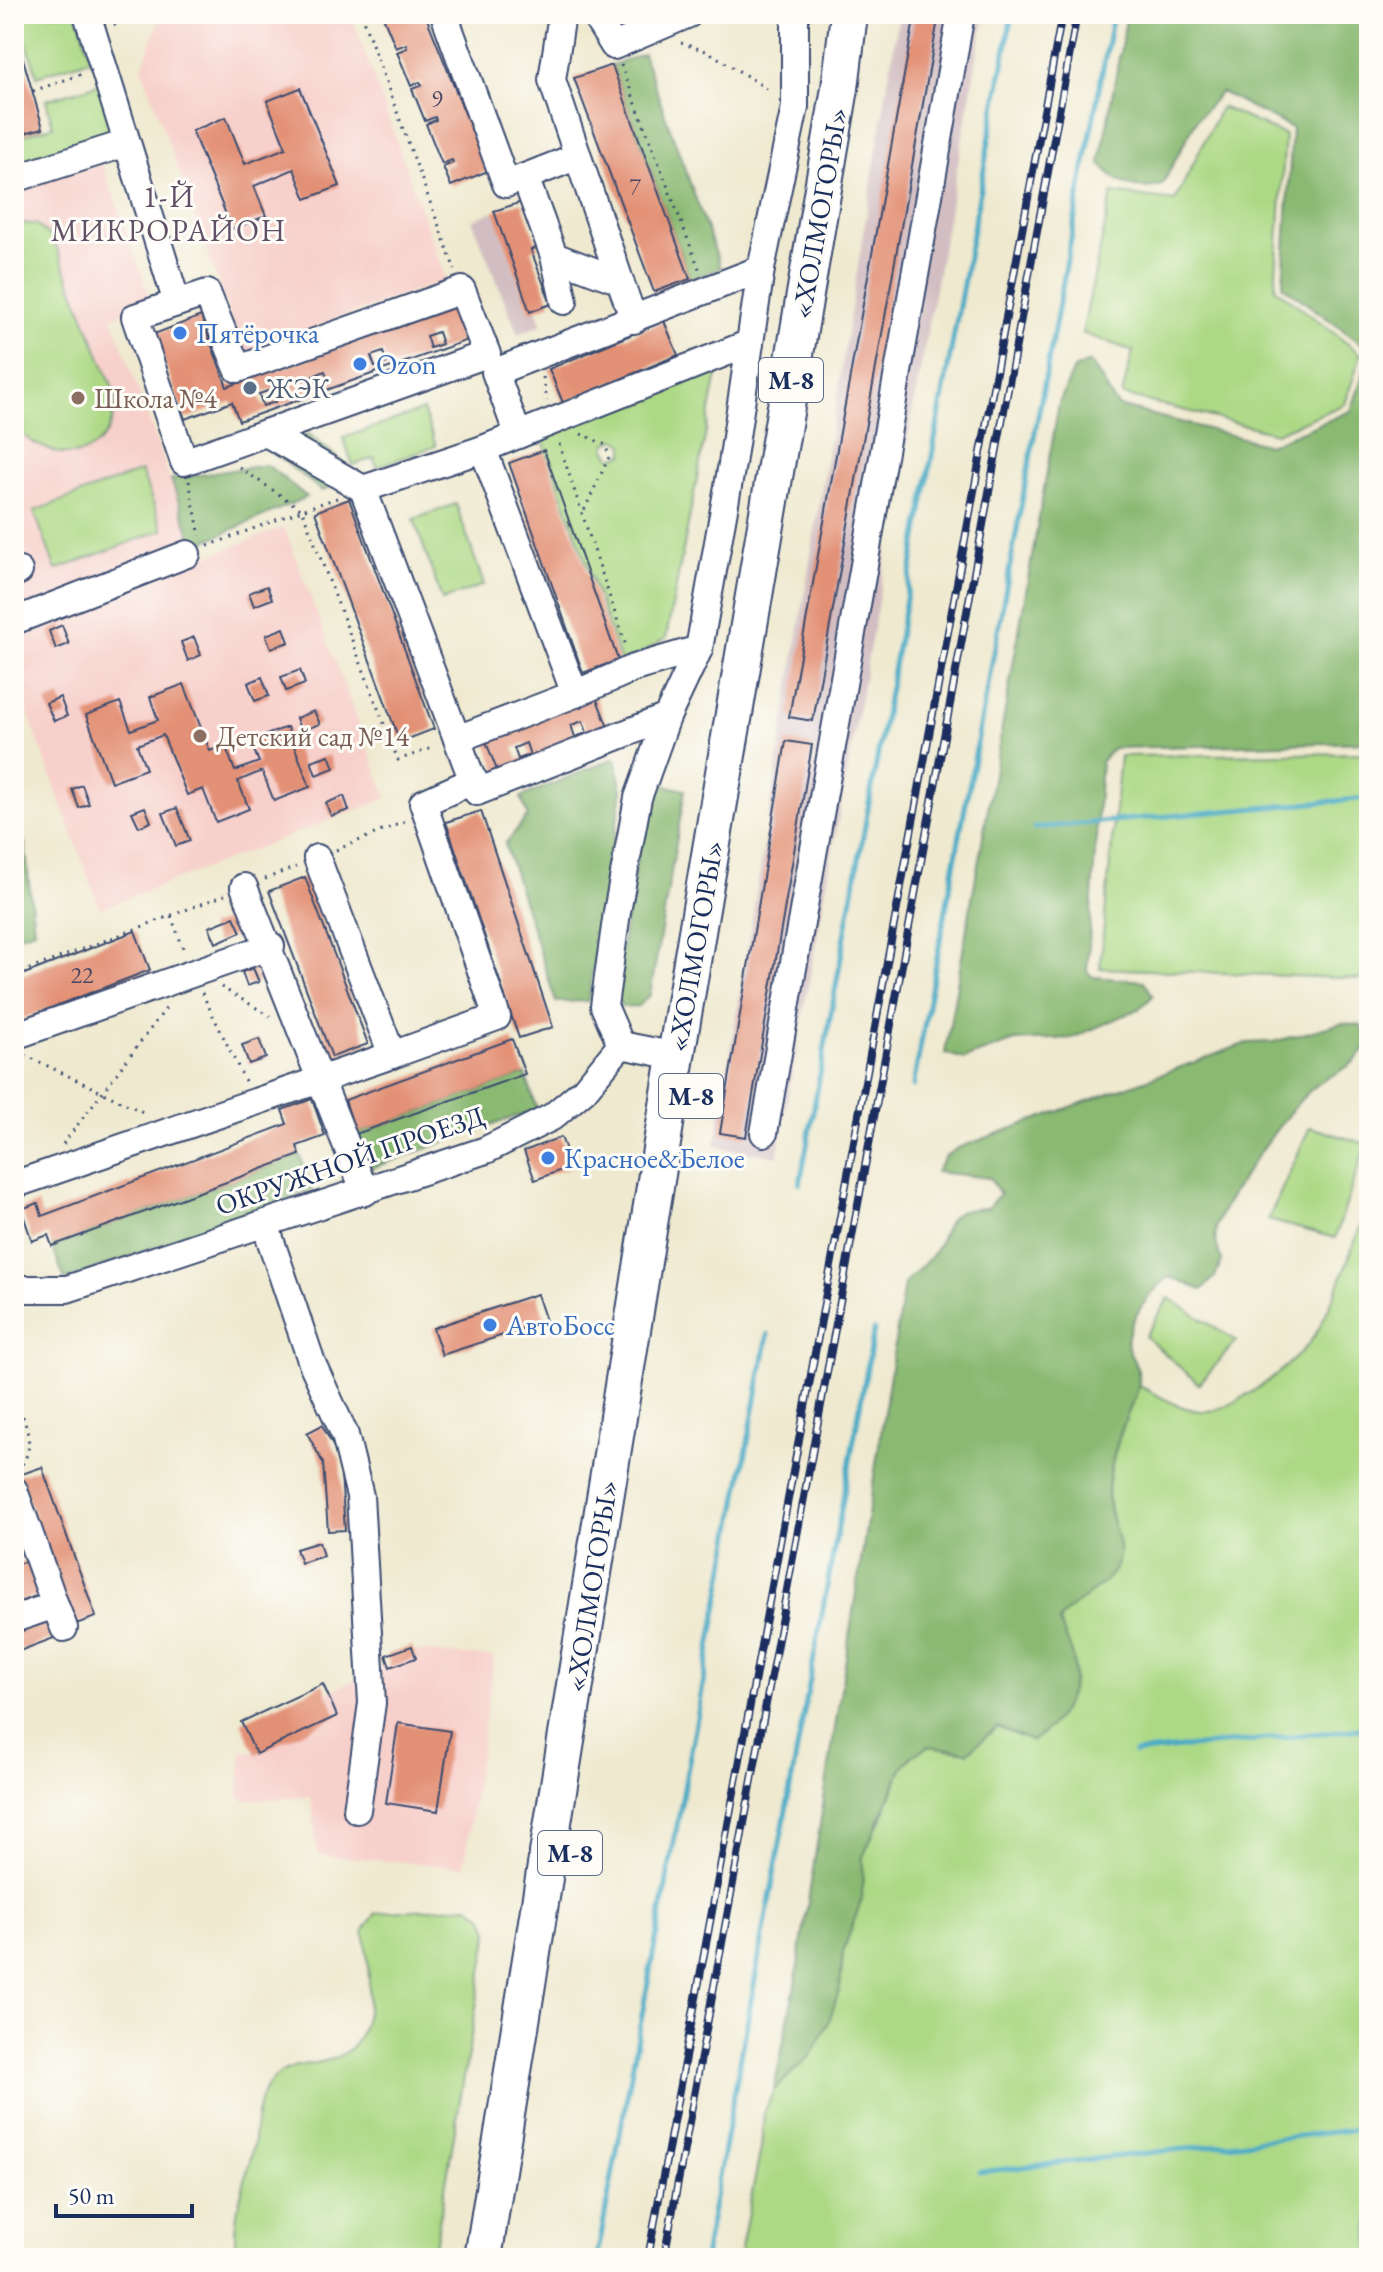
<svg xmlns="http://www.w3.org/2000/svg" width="1383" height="2272" font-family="'EB Garamond',serif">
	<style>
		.built { fill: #f7d0cb }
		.industrial { fill: #d2bec2 }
		.green { fill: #add985; stroke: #648472; stroke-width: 2; fill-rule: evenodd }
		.forest { fill: #8ab972; stroke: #527468; stroke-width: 2 }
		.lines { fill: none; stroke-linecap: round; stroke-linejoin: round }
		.stream { stroke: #46aac5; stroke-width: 5 }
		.building { fill: #e39176; fill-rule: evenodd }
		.minor-casing { stroke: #3b4b6f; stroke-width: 30 }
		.highway-casing { stroke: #3b4b6f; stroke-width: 40 }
		.path { stroke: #3b4b6f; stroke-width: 3; stroke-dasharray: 2 6; stroke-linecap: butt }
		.minor { stroke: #fff; stroke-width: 26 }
		.highway { stroke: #fff; stroke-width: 36 }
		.rail-casing { stroke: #1b2f5e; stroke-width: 8 }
		.rail { stroke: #fdfcf7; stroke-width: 5; stroke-dasharray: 15; stroke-linecap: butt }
		.shop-dot { fill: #3f7fe0; stroke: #fdfcf7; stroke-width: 3 }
		.service-dot { fill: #5c6f8a; stroke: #fdfcf7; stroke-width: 3 }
		.education-dot { fill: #8d6e63; stroke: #fdfcf7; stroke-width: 3 }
		.labels { text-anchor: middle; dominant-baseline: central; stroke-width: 6; stroke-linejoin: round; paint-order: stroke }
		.number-label { font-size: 24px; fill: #4d4864 }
		.shield { fill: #fdfcf7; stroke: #5f6c8c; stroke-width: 2 }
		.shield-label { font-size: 26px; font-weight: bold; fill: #1b2f5e }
		.street-label { font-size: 28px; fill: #1b2f5e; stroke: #fdfcf7 }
		.shop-label { font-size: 28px; fill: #366cbe; stroke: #fdfcf7; text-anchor: start }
		.service-label { font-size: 28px; fill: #4e5e75; stroke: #fdfcf7; text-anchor: start }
		.education-label { font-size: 28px; fill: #785e54; stroke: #fdfcf7; text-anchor: start }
		.neighbourhood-label { font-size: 30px; letter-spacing: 2px; fill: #615166; stroke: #fdfcf7 }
	</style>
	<rect width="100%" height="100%" fill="#fdfcf7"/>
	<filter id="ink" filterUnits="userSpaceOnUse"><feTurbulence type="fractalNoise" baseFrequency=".0125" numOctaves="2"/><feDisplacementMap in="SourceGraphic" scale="16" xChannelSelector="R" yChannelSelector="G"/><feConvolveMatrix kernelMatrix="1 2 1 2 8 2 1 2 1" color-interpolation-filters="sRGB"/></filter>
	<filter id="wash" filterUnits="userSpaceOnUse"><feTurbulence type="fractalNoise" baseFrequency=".006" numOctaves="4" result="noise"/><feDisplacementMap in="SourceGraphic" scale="32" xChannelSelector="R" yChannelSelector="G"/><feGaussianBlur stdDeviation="1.8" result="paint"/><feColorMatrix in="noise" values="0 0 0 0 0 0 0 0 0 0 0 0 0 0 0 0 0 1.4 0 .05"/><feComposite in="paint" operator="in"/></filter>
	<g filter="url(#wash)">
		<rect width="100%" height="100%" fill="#efe9cf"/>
		<g class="built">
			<polygon points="184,14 351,14 446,280 243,353 142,68 158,24"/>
			<polygon points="101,161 152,302 112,317 194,546 14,616 14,192"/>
			<polygon points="284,527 387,798 100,909 14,675 14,630"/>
			<polygon points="412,1646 414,1651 494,1657 464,1867 318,1855 311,1797 244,1800 239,1796 242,1751 255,1753 241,1722 323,1684 327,1693 389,1664 386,1655"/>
		</g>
		<g class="industrial">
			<polygon points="899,14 985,14 777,1157 715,1146"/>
			<polygon points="494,211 529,311 536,310 542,324 518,334 472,220"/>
		</g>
		<g class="green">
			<polygon points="18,14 77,14 91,59 37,76"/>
			<polygon points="103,83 118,133 14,165 14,138 53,126 46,100"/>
			<polygon points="1221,107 1285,135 1275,288 1361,354 1345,404 1276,433 1122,395 1133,351 1082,333 1112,193 1175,201"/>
			<path d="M14,223L36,224L53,239L114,391C120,435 88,468 45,448C35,444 27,441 21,430C6,402 14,263 14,223Z"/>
			<path d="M718,370L666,638L622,665L542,437ZM616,439L624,444V454L612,458L605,448L607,443Z"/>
			<polygon points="423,410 436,446 377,467 374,458 353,465 343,438"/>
			<polygon points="141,471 163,530 56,570 34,511"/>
			<polygon points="456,504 484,585 442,600 414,519"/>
			<polygon points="1369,753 1369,999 1363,979 1100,968 1120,756"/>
			<polygon points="1310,1127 1366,1144 1335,1238 1268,1220"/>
			<path d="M1369,1205V2258H739L761,2148L764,2113L774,2090L811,2055L840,1988L843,1952L862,1898L863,1857L868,1840L880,1823L902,1768L913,1755L930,1746L968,1752L997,1727L1032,1741L1073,1657L1059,1622L1069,1606L1086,1596L1120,1552C1117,1536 1111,1519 1109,1502C1104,1469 1127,1416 1139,1386C1159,1395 1185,1413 1207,1411C1239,1409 1304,1357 1318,1330C1339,1291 1352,1246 1369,1205Z"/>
			<polygon points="1169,1298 1236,1341 1199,1384 1145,1336"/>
			<path d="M469,1906L484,1917L489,1931L433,2258H236C232,2214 241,2198 251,2157C258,2127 252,2093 280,2073C295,2063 316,2065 332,2059C381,2043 369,1969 364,1930L376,1913Z"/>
		</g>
		<g class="forest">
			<path d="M1127,14H1369V349L1283,286L1292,128L1221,92L1197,119L1162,185C1137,193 1115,183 1100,163Z"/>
			<polygon points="643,54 721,268 690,279 612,65"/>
			<path d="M1369,357V742L1113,748L1101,762L1087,972L1093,977L1144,981L1153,996L1139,1009L1072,1038L1015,1041L964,1059L945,1053L1059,403L1074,369L1089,362C1102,375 1106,391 1118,406L1269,445L1351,411Z"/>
			<polygon points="309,434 358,475 322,491 270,450"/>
			<polygon points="267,465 307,497 194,546 171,479"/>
			<polygon points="615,758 622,790 588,1001 556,1002 505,844 528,816 521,797"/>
			<polygon points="650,782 685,790 650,995 638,1006 623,1007 613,995"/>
			<polygon points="14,824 25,844 34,930 14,937"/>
			<path d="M1342,1023L1360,1025L1369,1042C1353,1072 1336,1069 1313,1088C1289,1108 1227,1195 1217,1224C1213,1237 1217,1248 1222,1260L1215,1277L1202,1290L1170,1277C1152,1289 1133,1314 1128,1336C1124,1354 1141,1364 1139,1382C1138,1394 1131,1405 1126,1417C1118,1440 1106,1476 1108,1501C1110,1523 1126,1545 1116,1567C1105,1589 1073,1600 1059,1621C1063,1633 1071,1646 1073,1658C1079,1691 1059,1725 1032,1741L997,1727L968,1752L930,1746L913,1755L902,1768L863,1857L862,1898L843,1952L840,1988L828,2024L811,2055L774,2090L796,1979L904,1284C914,1273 932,1259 938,1246C951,1214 950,1210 987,1208L1000,1194L990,1178L936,1172L945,1157L958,1148L1247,1043L1273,1042Z"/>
			<polygon points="525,1074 537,1109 369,1169 356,1134"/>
			<polygon points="300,1155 312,1190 65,1280 52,1246"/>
		</g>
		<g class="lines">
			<g class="stream">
				<polyline points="1034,828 1369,798"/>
				<polyline points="913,1086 1113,14"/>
				<polyline points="800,1184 1012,14"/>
				<polyline points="1134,1753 1369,1728"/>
				<polyline points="979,2172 1369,2128"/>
				<polyline points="597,2258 768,1334"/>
				<polyline points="704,2258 874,1330"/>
			</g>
		</g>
		<g id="blocks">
			<g class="building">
				<polygon points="382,14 425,14 488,171 451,186 443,167 453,163 452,160 442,164 426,124 436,120 435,117 425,121 412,89 422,85 420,82 411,86 397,52 407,48 406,44 396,48"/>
				<polygon points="625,14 659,14 630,26"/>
				<polygon points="915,14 939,14 813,721 789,717"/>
				<polygon points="19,45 43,128 14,136 14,47"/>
				<polygon points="612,65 690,279 654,292 574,78"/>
				<polygon points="300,88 340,186 306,199 294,169 254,186 266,216 232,229 192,131 226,117 245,164 286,148 267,101"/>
				<polygon points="522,202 538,247 531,250 551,304 530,312 494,211"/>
				<path d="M456,307L468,340L239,421L232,402L185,419L154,334L201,316L227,387ZM438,332L442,344L430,348L426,336ZM383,352L387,363L375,367L371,356ZM325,371L329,383L317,387L313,376ZM271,390L275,402L263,406L259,394Z"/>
				<polygon points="664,321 678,355 563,403 549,369"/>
				<polygon points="544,450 618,660 583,673 509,463"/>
				<polygon points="349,499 434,729 400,742 315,512"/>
				<polygon points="267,586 272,599 254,606 249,593"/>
				<polygon points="62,625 69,644 56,649 49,631"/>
				<polygon points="284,628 289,642 271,648 266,635"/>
				<polygon points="194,637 201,655 188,661 181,642"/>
				<polygon points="300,670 305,684 286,691 281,677"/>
				<polygon points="262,677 269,696 255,701 248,683"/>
				<polygon points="184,684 210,751 225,745 235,771 259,762 250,741 287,727 310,787 274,801 262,771 238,781 249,809 216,822 203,789 187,795 163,735 137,745 146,769 111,782 86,715 120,702 131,730 158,720 150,697"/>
				<polygon points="60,697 67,716 54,721 46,703"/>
				<path d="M596,697L609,730L498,773L485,739ZM583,721L587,733L575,737L571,725ZM526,743L530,755L518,759L514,748Z"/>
				<polygon points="314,711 320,724 301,731 296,718"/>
				<polygon points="786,741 812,745 746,1137 720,1133"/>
				<polygon points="329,755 334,768 316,775 311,761"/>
				<polygon points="82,785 89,804 79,808 72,789"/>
				<polygon points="344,796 349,810 331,816 326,803"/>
				<polygon points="145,807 151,822 139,827 132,812"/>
				<polygon points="177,808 190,841 176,846 163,813"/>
				<polygon points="481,811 553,1027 519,1038 446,822"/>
				<polygon points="305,877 368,1044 332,1057 269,891"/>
				<polygon points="234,917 241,932 216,943 209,927"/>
				<polygon points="135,931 150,970 14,1022 14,978"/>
				<polygon points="253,968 259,982 247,986 242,972"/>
				<polygon points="259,1039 266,1058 249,1064 242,1045"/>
				<polygon points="512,1039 525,1074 356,1134 345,1100"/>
				<polygon points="312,1099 325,1136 297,1146 300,1155 52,1246 48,1235 32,1241 21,1209 38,1203 42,1216 287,1124 282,1110"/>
				<polygon points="561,1137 572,1166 535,1180 524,1151"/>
				<polygon points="537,1294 546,1321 442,1355 433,1328"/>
				<polygon points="322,1425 340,1459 345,1530 328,1531 323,1463 307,1433"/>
				<polygon points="42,1467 96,1617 73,1625 19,1475"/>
				<polygon points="319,1542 323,1556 301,1563 296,1549"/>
				<polygon points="27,1561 39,1595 14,1604 14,1565"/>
				<polygon points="47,1619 54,1638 14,1653 14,1631"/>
				<polygon points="412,1646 416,1658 390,1667 386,1655"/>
				<polygon points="323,1684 337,1716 256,1754 241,1722"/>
				<polygon points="398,1723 450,1731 438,1811 386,1803"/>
			</g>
		</g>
	</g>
	<g filter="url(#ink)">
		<use href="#blocks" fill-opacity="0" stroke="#3b4b6f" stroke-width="2"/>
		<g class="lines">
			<g class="minor-casing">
				<g id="minor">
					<polyline points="87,14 177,303"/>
					<polyline points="444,14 506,184 525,177 554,256 564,301"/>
					<polyline points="562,14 552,80 620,281"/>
					<polyline points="594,14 614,46 689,14"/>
					<polyline points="525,177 578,156"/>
					<polyline points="14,179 127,143"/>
					<polyline points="554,256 620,281 634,320"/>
					<polygon points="462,290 487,354 184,462 135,317 207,293 238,369"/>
					<polyline points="750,343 518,435 495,372 761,269"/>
					<polyline points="266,433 363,489 457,739"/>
					<polyline points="518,435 483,449 575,694 634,668 699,649"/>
					<polyline points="363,489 483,449"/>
					<polyline points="14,573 19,571"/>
					<polyline points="14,621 187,554"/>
					<polyline points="575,694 457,739 477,792 667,717"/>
					<polyline points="244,887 365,1192"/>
					<polyline points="14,1036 271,946"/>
					<polyline points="621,1045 604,1006 617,912 638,798 667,717 699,649 732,464 761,269 795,107 795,14"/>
					<polyline points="392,1055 497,1017 423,803 474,780"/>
					<polyline points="764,1133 961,14"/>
					<polyline points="14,1179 16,1184 392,1055 317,858"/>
					<polyline points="265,1224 312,1363 345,1435 360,1496 372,1703 357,1810"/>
					<polyline points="14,1289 67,1289 486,1150 552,1117 584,1090 621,1045 676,1056"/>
					<polyline points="14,1490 55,1605 14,1619"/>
					<polyline points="55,1605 64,1628"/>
				</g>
			</g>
			<g class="highway-casing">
				<polyline id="highway" points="483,2258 676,1056 840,88 849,14"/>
			</g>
			<g class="path">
				<polyline points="361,14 455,270"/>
				<polyline points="114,25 144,14"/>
				<polyline points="681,43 709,52 772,92"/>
				<polyline points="621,65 700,271"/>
				<polyline points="33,91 82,74"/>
				<polyline points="543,377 547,401"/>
				<polyline points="581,434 606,445 609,457 582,515"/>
				<polyline points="559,444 627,649"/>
				<polyline points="239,467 302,510"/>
				<polyline points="189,481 200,536"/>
				<polyline points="337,498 302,510 398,760 435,747"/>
				<polyline points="208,546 302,510"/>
				<polyline points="336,850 406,821"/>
				<polyline points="265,879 296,867"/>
				<polyline points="171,916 185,953"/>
				<polyline points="14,975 225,895"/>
				<polyline points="221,987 270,1016"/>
				<polyline points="202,993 246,1083"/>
				<polyline points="25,1055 147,1114"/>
				<polyline points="63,1144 167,1007"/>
				<path d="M14,1394C23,1418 39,1446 19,1468"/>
			</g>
			<use href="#minor" class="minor"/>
			<use href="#highway" class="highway"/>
			<g class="rail-casing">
				<g id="rail">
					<polyline points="648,2258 1062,14"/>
					<polyline points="664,2258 1077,14"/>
				</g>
			</g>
			<use href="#rail" class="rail"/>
		</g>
	</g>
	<g class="shop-dot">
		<circle cx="180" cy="333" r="8"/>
		<circle cx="360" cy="364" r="8"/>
		<circle cx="548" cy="1158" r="8"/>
		<circle cx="490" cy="1325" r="8"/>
	</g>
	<circle class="service-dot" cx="250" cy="388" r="8"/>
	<g class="education-dot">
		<circle cx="78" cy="398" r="8"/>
		<circle cx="200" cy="736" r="8"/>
	</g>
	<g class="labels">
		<g class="number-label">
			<text x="437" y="98">9</text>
			<text x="635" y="186">7</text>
			<text x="82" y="974">22</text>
		</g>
		<g class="shield">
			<rect x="759" y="358" width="64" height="44" rx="6"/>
			<rect x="659" y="1074" width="64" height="44" rx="6"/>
			<rect x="538" y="1831" width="64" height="44" rx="6"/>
		</g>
		<g class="shield-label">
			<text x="791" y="380">М-8</text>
			<text x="691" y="1096">М-8</text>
			<text x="570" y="1853">М-8</text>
		</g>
		<g class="street-label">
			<text transform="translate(819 213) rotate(-80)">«ХОЛМОГОРЫ»</text>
			<text transform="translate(695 946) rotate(-80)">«ХОЛМОГОРЫ»</text>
			<text transform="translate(350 1160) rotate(-19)">ОКРУЖНОЙ ПРОЕЗД</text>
			<text transform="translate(591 1586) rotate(-81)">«ХОЛМОГОРЫ»</text>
		</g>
		<g class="shop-label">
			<text x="196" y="333">Пятёрочка</text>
			<text x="376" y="364">Ozon</text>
			<text x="564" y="1158">Красное&amp;Белое</text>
			<text x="506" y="1325">АвтоБосс</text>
		</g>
		<g class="service-label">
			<text x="266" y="388">ЖЭК</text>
		</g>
		<g class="education-label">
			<text x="94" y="398">Школа №4</text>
			<text x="216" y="736">Детский сад №14</text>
		</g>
		<g class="neighbourhood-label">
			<text x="169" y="196">1-Й<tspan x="169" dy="34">МИКРОРАЙОН</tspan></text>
		</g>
	</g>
	<rect width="1383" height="2272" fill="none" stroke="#fdfcf7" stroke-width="48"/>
	<path d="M56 2204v12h136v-12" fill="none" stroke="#1b2f5e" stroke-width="4"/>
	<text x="68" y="2204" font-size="24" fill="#1b2f5e" stroke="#fdfcf7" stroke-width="6" paint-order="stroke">50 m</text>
</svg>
